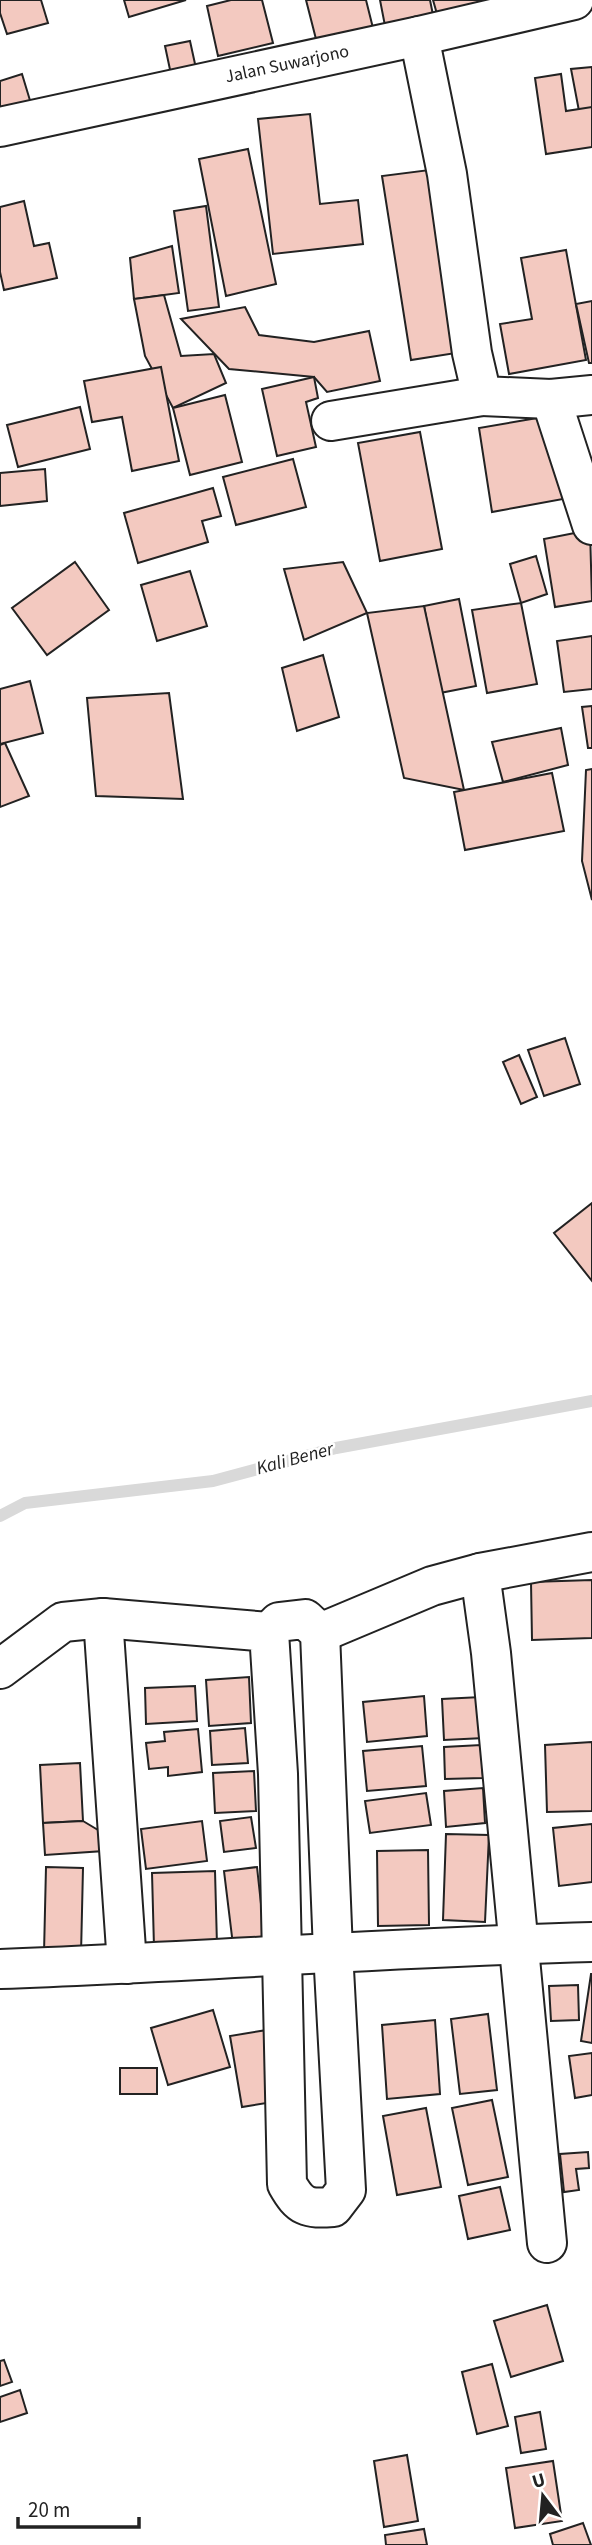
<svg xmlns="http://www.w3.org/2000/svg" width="592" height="2545" font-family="'Source Sans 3',sans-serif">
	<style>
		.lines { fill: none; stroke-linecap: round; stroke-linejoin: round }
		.stream { stroke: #d9d9d9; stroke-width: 12 }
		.building { fill: #f3c9c0; stroke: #222; stroke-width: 2 }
		.minor-casing { stroke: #222; stroke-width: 42 }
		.minor { stroke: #fff; stroke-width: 38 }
		.labels { text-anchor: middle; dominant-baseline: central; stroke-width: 5; stroke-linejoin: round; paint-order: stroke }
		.street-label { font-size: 18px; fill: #222; stroke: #fff }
		.water-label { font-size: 19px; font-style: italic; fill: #222; stroke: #fff }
	</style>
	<rect width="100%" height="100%" fill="#fff"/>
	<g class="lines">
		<polyline class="stream" points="0,1516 25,1503 213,1481 336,1448 592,1401"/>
	</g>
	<g class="building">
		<polygon points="0,0 41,0 48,23 7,34 0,13"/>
		<polygon points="124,0 186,0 129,17"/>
		<polygon points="231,0 262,0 273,43 218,56 207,6"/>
		<polygon points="306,0 366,0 373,28 317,43"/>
		<polygon points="380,0 430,0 435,25 387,36"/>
		<polygon points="433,0 544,0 439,21"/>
		<polygon points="190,41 197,73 172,79 165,46"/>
		<polygon points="592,67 592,108 579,111 571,69"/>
		<polygon points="22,74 32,107 0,118 0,81"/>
		<polygon points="561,74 566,111 592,107 592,147 546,154 535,78"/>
		<polygon points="310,114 320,204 358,200 363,244 273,254 258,119"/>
		<polygon points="248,149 276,284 226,296 199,159"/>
		<polygon points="437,169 456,353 411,360 382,176"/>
		<polygon points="24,201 34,246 49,243 57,278 4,290 0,272 0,207"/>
		<polygon points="206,206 219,307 188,311 174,211"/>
		<polygon points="172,246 179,293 134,299 130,258"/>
		<polygon points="566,250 586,360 509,374 500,324 532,319 521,258"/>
		<polygon points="164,295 181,356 214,354 226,383 173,408 145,356 134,299"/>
		<polygon points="592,301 592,363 589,363 576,304"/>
		<polygon points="245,307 259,335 314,342 369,331 380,381 327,392 314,377 229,369 181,319"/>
		<polygon points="161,367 179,461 132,471 122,417 92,422 84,381"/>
		<polygon points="314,377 318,398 306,402 316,447 277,456 262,389"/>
		<polygon points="225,395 242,462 190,475 173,408"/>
		<polygon points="80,407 90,449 18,467 7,425"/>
		<polygon points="549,416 563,499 492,512 479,428"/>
		<polygon points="420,432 442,549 380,561 358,443"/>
		<polygon points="293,459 306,507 236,525 223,477"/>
		<polygon points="45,469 47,501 0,506 0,473"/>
		<polygon points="213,488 221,516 202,521 208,542 138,563 124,513"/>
		<polygon points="590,530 592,601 555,607 544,539"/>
		<polygon points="536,556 547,594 521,603 510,564"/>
		<polygon points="75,562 109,610 47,655 12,608"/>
		<polygon points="343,562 367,613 304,640 284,569"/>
		<polygon points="190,571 207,626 157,641 141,585"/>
		<polygon points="459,599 476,686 440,693 424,606"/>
		<polygon points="521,603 537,684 487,693 472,610"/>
		<polygon points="424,606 464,790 404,778 367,613"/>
		<polygon points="592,636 592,689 564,692 557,641"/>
		<polygon points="323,655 339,717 297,731 282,668"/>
		<polygon points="30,681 43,733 0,744 0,689"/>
		<polygon points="169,693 183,799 96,796 87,698"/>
		<polygon points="592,706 592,748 588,748 582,707"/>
		<polygon points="561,728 568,765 503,782 492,742"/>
		<polygon points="5,743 29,796 0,807 0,745"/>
		<polygon points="592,769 592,900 582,861 586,770"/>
		<polygon points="552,773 564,831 465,850 454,792"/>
		<polygon points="565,1038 580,1084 544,1096 528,1050"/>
		<polygon points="519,1055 537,1097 521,1104 503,1062"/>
		<polygon points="592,1203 592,1281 554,1233"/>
		<polygon points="592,1580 592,1638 532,1640 531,1582"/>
		<polygon points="249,1677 251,1723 209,1726 206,1680"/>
		<polygon points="195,1686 197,1721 146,1724 145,1688"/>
		<polygon points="424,1696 427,1736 367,1742 363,1702"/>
		<polygon points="481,1697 484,1738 444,1740 442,1699"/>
		<polygon points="245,1728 248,1763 212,1765 210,1731"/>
		<polygon points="198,1729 202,1772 168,1776 168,1767 149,1769 146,1743 165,1741 164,1732"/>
		<polygon points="592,1742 592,1811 547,1812 545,1745"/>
		<polygon points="481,1745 483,1778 445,1779 444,1747"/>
		<polygon points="422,1746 426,1786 367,1791 363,1751"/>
		<polygon points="80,1763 83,1821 43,1823 40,1765"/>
		<polygon points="254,1771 256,1811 215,1813 213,1773"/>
		<polygon points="483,1788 485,1823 446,1827 444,1791"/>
		<polygon points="426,1793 431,1825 370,1833 365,1801"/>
		<polygon points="251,1817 256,1848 224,1852 220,1821"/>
		<polygon points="83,1821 103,1833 104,1851 45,1855 43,1823"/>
		<polygon points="202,1821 207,1861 146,1869 141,1829"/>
		<polygon points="592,1824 592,1882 559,1886 553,1828"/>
		<polygon points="446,1834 489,1835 485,1922 443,1920"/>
		<polygon points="428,1850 429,1925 378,1926 377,1851"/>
		<polygon points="46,1867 83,1868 81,1954 44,1953"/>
		<polygon points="257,1867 265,1941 233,1945 224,1871"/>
		<polygon points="215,1871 217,1945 154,1947 152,1873"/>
		<polygon points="591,1974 592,1974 592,2043 581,2041"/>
		<polygon points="578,1985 579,2020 551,2021 549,1986"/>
		<polygon points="213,2010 230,2067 168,2085 151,2028"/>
		<polygon points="488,2014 497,2090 460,2094 451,2019"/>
		<polygon points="435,2020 440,2094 387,2099 382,2025"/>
		<polygon points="267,2030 279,2101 242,2107 230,2036"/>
		<polygon points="592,2053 592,2095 575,2098 569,2056"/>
		<rect x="120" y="2068" width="37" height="26"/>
		<polygon points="492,2100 508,2177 468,2185 452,2108"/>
		<polygon points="426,2108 441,2187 397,2195 383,2116"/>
		<polygon points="588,2152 589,2168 576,2169 579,2190 564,2192 560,2154"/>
		<polygon points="500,2187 510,2230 468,2239 459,2196"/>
		<polygon points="547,2305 563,2361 511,2377 494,2321"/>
		<polygon points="4,2360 12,2382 0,2386 0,2361"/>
		<polygon points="492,2364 508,2426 477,2434 462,2372"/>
		<polygon points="20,2390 27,2413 0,2422 0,2397"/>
		<polygon points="540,2412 546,2449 521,2453 515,2417"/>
		<polygon points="407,2455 418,2521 384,2527 374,2461"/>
		<polygon points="553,2461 562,2521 515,2528 506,2468"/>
		<polygon points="583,2523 591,2545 553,2545 550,2534"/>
		<polygon points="424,2529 427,2545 386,2545 385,2535"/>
	</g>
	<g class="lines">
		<g class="minor-casing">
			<g id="minor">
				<polyline points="419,36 447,174 472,353 482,396 551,399 592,395"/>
				<polyline points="0,127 419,36 574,0"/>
				<polyline points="551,399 592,525"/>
				<polyline points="331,421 482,396"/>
				<polyline points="480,1573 491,1653 547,2243"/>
				<path d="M103,1618L269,1632L279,1622L305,1619L320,1633L333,1951L346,2190L333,2207C307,2209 300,2207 287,2184L278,1774L269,1632"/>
				<polyline points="320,1633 432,1586 480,1573 592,1552"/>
				<polyline points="0,1669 63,1622 103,1618 127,1964"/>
				<path d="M0,1969C197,1962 394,1947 592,1942"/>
			</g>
		</g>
		<use href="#minor" class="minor"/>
	</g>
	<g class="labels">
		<g class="street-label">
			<text transform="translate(287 64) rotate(-12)">Jalan Suwarjono</text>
		</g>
		<g class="water-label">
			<text transform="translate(295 1459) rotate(-15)">Kali Bener</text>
		</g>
	</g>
	<g transform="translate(543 2496) rotate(344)" stroke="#ffffff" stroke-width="5" paint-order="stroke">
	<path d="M0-5L12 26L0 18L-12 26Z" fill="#222222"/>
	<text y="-10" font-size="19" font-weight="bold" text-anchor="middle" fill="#222222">U</text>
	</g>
	<path d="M18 2517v10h121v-10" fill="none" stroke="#222222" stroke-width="3.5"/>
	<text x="28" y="2517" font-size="21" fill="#222222" stroke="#ffffff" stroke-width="5" paint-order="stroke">20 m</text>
</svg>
